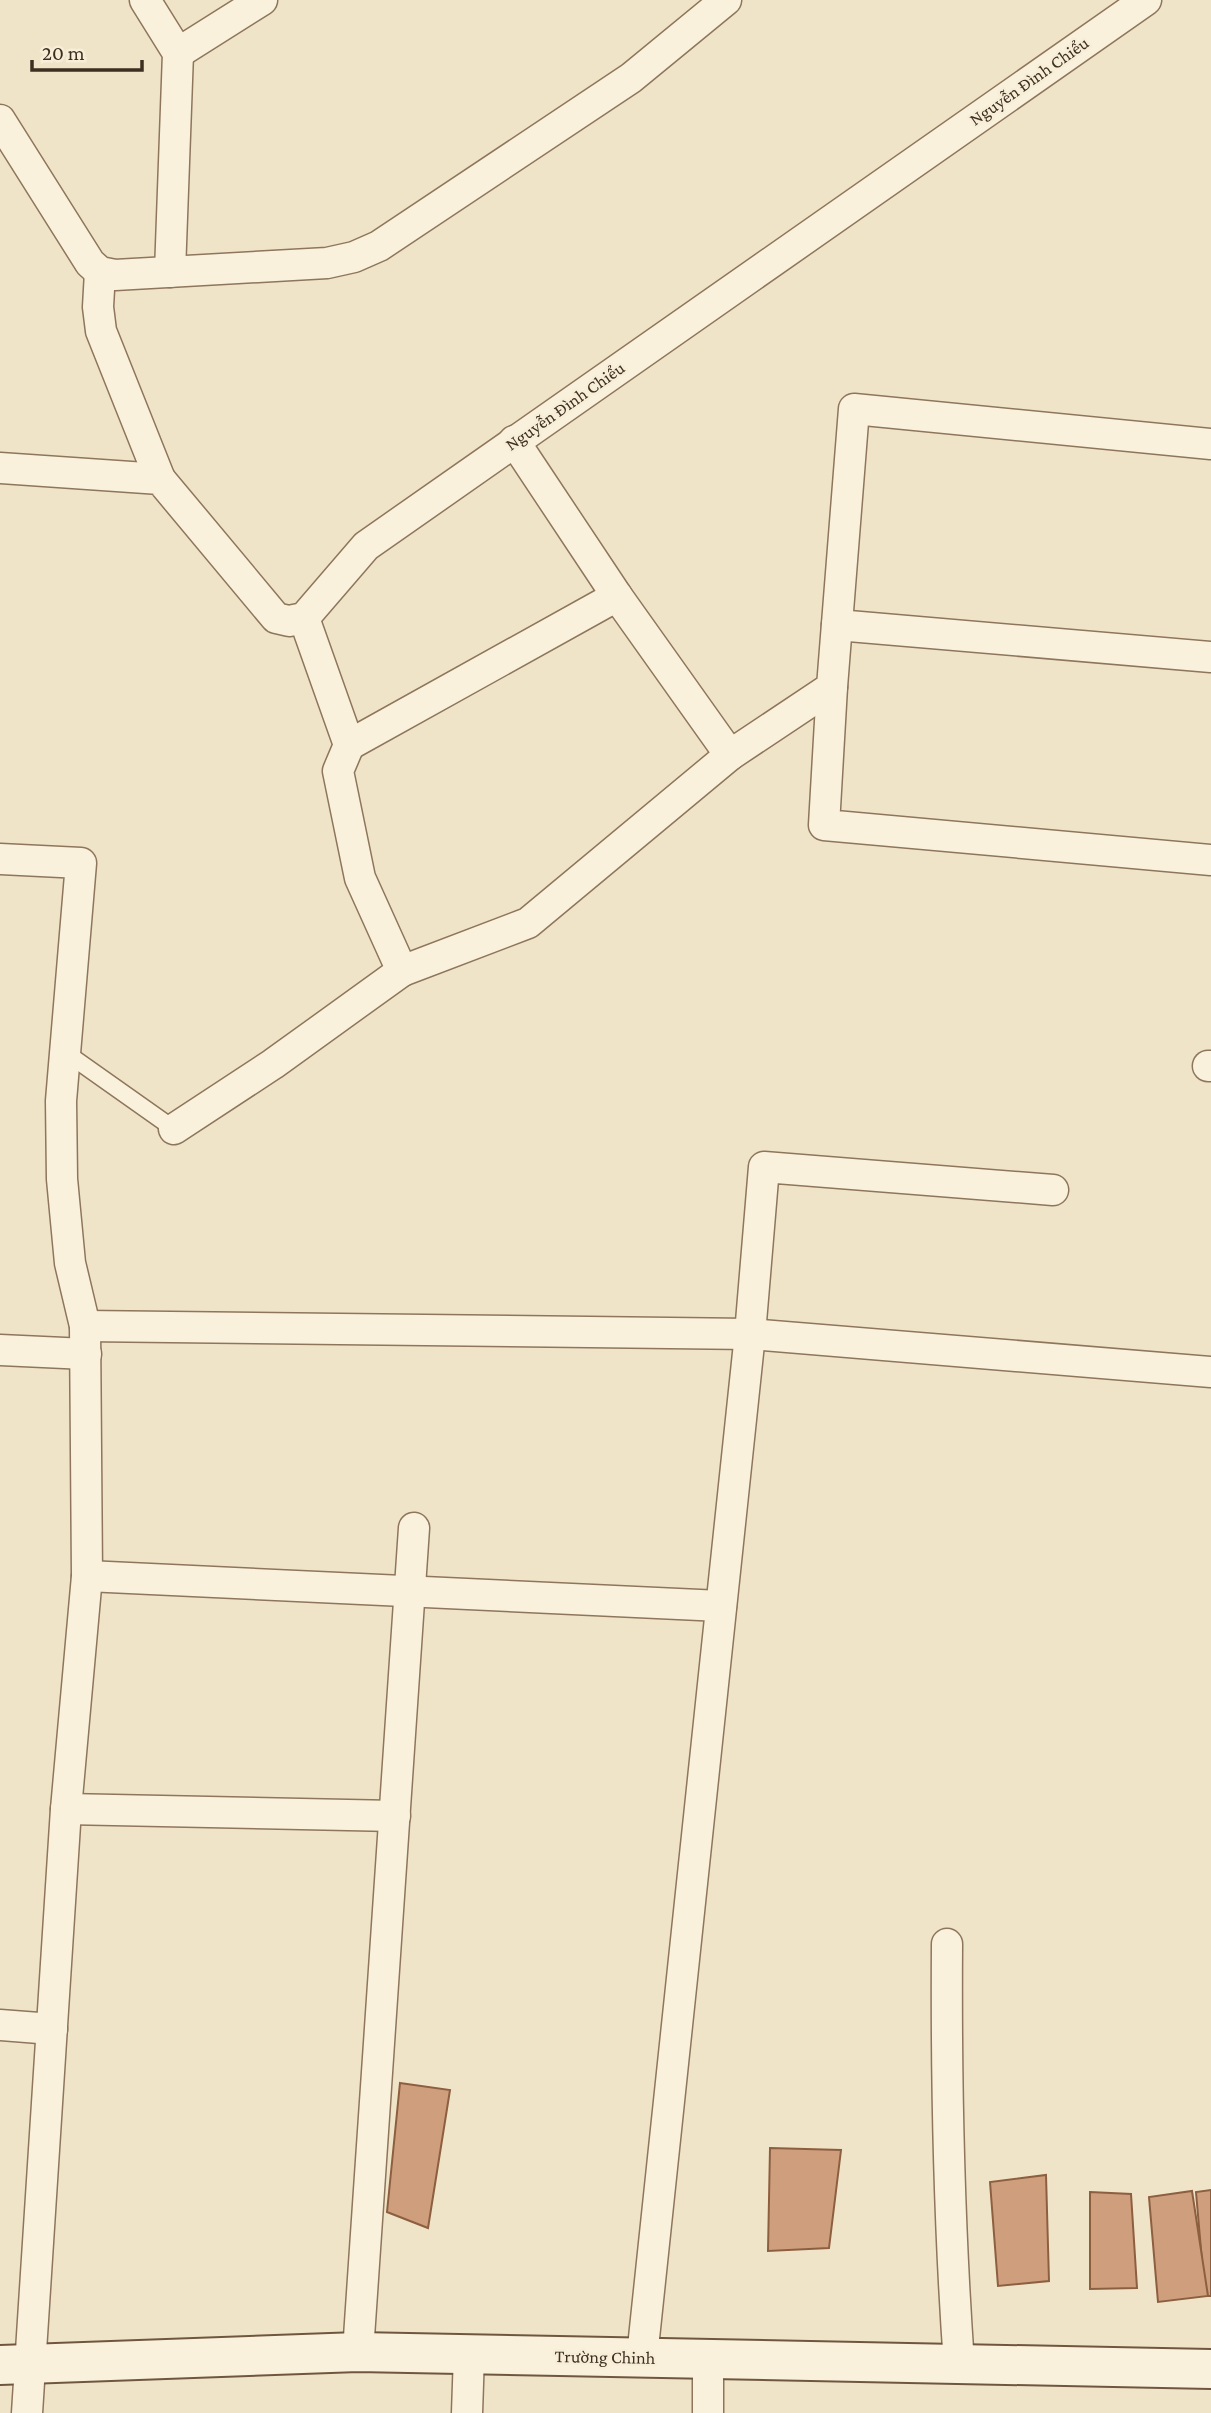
<svg xmlns="http://www.w3.org/2000/svg" width="1211" height="2413" font-family="'Crimson Pro',serif">
	<style>
		.building { fill: #cf9f7d; stroke: #8d5f41; stroke-width: 2 }
		.lines { fill: none; stroke-linecap: round; stroke-linejoin: round }
		.service-casing { stroke: #8d765c; stroke-width: 19 }
		.minor-casing { stroke: #8d765c; stroke-width: 33 }
		.secondary-casing { stroke: #6f573f; stroke-width: 42 }
		.service { stroke: #faf1dc; stroke-width: 16 }
		.minor { stroke: #faf1dc; stroke-width: 30 }
		.secondary { stroke: #faf1dc; stroke-width: 38 }
		.labels { text-anchor: middle; dominant-baseline: central; stroke-width: 5; stroke-linejoin: round; paint-order: stroke }
		.street-label { font-size: 18px; fill: #3d2e20; stroke: #f7eed8 }
	</style>
	<rect width="100%" height="100%" fill="#f0e4c8"/>
	<g class="building">
		<polygon points="400,2083 450,2090 428,2228 387,2212"/>
		<polygon points="770,2148 841,2150 829,2248 768,2251"/>
		<polygon points="1046,2175 1049,2281 998,2286 990,2182"/>
		<polygon points="1211,2190 1211,2296 1205,2296 1196,2192"/>
		<polygon points="1192,2191 1208,2296 1158,2302 1149,2197"/>
		<polygon points="1090,2192 1131,2194 1137,2288 1090,2289"/>
	</g>
	<g class="lines">
		<g class="service-casing">
			<polyline id="service" points="65,1052 174,1129"/>
		</g>
		<g class="minor-casing">
			<g id="minor">
				<polyline points="145,0 178,53 170,272"/>
				<polyline points="178,53 262,0"/>
				<polyline points="0,120 90,263 100,272 115,275 327,263 354,257 379,246 631,78 726,0"/>
				<polyline points="100,272 98,307 101,331 160,479"/>
				<polyline points="0,468 160,479 276,618 289,621 304,618 366,546 1146,0"/>
				<polyline points="837,625 1211,657"/>
				<polyline points="832,687 824,825 1211,860"/>
				<polyline points="349,745 617,596"/>
				<polyline points="730,755 832,687 854,409 1211,444"/>
				<polyline points="0,859 81,863 61,1101 62,1179 70,1263 85,1326 87,1576 66,1809 27,2413"/>
				<polyline points="402,971 528,923 730,755 617,596 514,441"/>
				<polyline points="1208,1066 1211,1066"/>
				<polyline points="174,1129 273,1064 402,971 360,878 338,771 349,745 304,618"/>
				<polyline points="85,1326 750,1334 1211,1372"/>
				<polyline points="0,1350 86,1354"/>
				<polyline points="87,1576 721,1606"/>
				<polyline points="66,1809 395,1816"/>
				<path d="M947,1944C946,2085 949,2223 959,2364"/>
				<polyline points="0,2025 52,2029"/>
				<polyline points="358,2352 414,1528"/>
				<polyline points="642,2357 750,1334 764,1167 1053,1190"/>
				<polyline points="467,2413 469,2354"/>
				<polyline points="708,2413 708,2359"/>
			</g>
		</g>
		<g class="secondary-casing">
			<polyline id="secondary" points="0,2365 358,2352 1211,2369"/>
		</g>
		<use href="#service" class="service"/>
		<use href="#minor" class="minor"/>
		<use href="#secondary" class="secondary"/>
	</g>
	<g class="labels">
		<g class="street-label">
			<text transform="translate(1029 81) rotate(-35)">Nguyễn Đình Chiểu</text>
			<text transform="translate(565 406) rotate(-35)">Nguyễn Đình Chiểu</text>
			<text transform="translate(605 2357) rotate(1)">Trường Chinh</text>
		</g>
	</g>
	<path d="M32 60v10h110v-10" fill="none" stroke="#3d2e20" stroke-width="3.5"/>
	<text x="42" y="60" font-size="21" fill="#3d2e20" stroke="#f7eed8" stroke-width="5" paint-order="stroke">20 m</text>
</svg>
